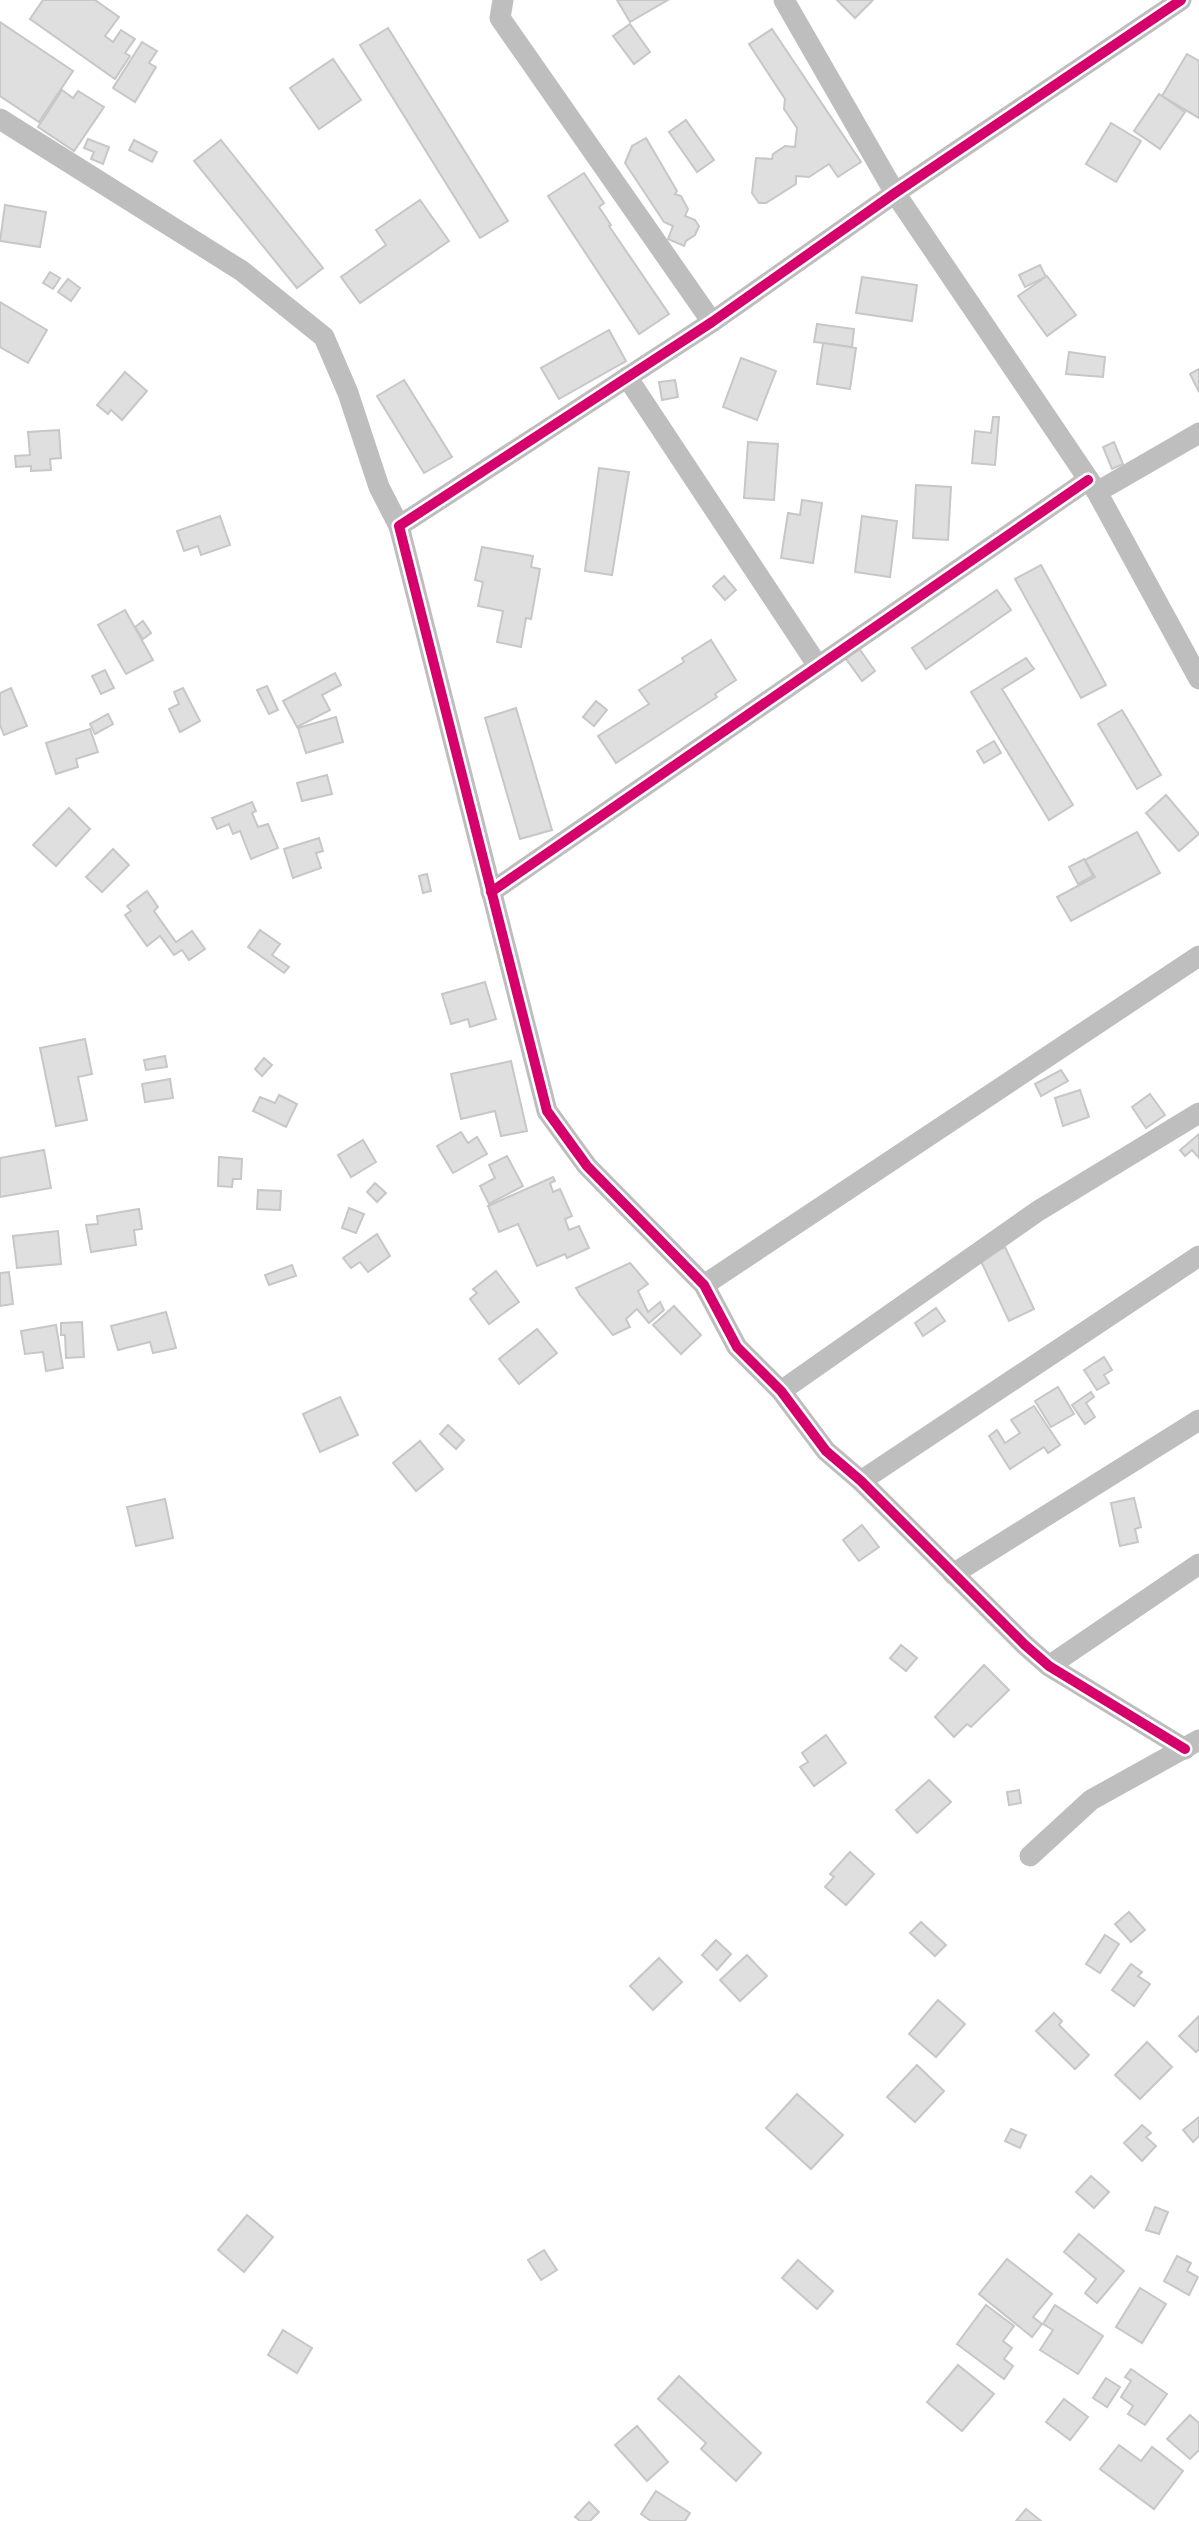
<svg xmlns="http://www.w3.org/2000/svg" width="1199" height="2521" font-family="'DM Sans',sans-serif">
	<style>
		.building { fill: #dfdfdf; stroke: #c7c7c7; stroke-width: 2 }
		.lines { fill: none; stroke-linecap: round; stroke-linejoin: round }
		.minor { stroke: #bebebe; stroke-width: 21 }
		.cycleway-casing { stroke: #fff; stroke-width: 15 }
		.cycleway { stroke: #d6006c; stroke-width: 10 }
	</style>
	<rect width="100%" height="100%" fill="#fff"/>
	<g class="building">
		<polygon points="43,0 95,0 119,17 105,36 113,42 121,30 135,39 125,53 130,56 115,79 30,19"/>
		<polygon points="617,0 668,0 630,22"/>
		<polygon points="837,0 873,0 855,18"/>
		<polygon points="0,22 73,71 39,122 0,96"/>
		<polygon points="630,24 650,52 634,64 613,36"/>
		<polygon points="388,28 508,221 480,238 360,45"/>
		<polygon points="772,29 861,162 838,177 829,164 809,177 796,176 796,184 766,203 759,203 752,193 756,158 772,159 773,154 785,146 795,147 797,128 784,109 785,99 749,44"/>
		<polygon points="142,42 157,51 149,63 156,67 135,102 113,88"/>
		<polygon points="1187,54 1199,61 1199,118 1162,96"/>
		<polygon points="333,59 361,100 319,129 290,88"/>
		<polygon points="62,90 73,98 78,91 104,107 74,151 38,127"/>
		<polygon points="1159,94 1185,112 1160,149 1134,131"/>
		<polygon points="686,120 714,160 697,172 669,132"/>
		<polygon points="1111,123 1141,141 1116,182 1086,164"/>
		<polygon points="646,138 677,191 675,194 681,196 688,209 685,216 695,220 699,226 695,235 686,241 684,246 668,239 673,226 664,222 625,163 632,146"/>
		<polygon points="88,139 109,147 103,164 91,159 94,152 84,148"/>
		<polygon points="134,140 157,152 152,162 129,150"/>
		<polygon points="221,140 323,268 297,288 194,161"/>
		<polygon points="584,173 604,203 599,207 611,225 609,226 669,314 639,334 548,196"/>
		<polygon points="420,200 449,241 360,303 341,277 386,245 376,230"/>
		<polygon points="5,205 46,212 40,247 0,241"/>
		<polygon points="1040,265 1046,277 1025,287 1019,275"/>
		<polygon points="50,272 60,278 53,289 43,283"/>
		<polygon points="1047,276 1076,315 1047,336 1018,296"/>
		<polygon points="862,277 917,285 912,321 856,313"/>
		<polygon points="68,279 80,288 71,301 58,292"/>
		<polygon points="0,302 47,330 28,363 0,347"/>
		<polygon points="817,324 854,329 852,347 814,342"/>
		<polygon points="609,330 626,361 559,399 541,368"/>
		<polygon points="823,343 856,348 850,389 817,384"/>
		<polygon points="1069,352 1105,357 1103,377 1066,374"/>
		<polygon points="741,358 776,371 757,420 723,407"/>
		<polygon points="1199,369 1199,392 1190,374"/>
		<polygon points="125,372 147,391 122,420 111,410 108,414 97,405"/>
		<polygon points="404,380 452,457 424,473 377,396"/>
		<polygon points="675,380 678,397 662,400 659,382"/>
		<polygon points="993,417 999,417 995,465 972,463 975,431 991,433"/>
		<polygon points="59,430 61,458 50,459 51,470 31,471 31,466 16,467 15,456 30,455 28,432"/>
		<polygon points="748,442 778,444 774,500 744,498"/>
		<polygon points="1114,442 1123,464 1112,469 1103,447"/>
		<polygon points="599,468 629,472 612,575 585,571"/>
		<polygon points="916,485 951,487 948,540 913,538"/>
		<polygon points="802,500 822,503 813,563 781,558 788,513 800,515"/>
		<polygon points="220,516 230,545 201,555 198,546 184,551 177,531"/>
		<polygon points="862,516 897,521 890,577 855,572"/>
		<polygon points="482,547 533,556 531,567 540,569 531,619 526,618 521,647 497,642 503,611 478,606 483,582 475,580"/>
		<polygon points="1041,565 1106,685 1081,698 1015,579"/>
		<polygon points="724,576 736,590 725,600 713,586"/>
		<polygon points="997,590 1011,610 926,669 912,648"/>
		<polygon points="125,610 153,660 126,674 98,625"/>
		<polygon points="143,621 151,633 143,639 135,627"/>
		<polygon points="711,640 736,680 715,694 717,697 616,763 598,736 649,704 639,690 684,662 682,658"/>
		<polygon points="858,647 875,671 862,681 844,656"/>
		<polygon points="1026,658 1034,669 1002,689 1073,805 1049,820 971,692"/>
		<polygon points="105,670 114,688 101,694 92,676"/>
		<polygon points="335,673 341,685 322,695 330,710 297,727 283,701"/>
		<polygon points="267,686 278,710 269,714 257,690"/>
		<polygon points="11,688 27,726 4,735 0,725 0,693"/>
		<polygon points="183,688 200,721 180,732 169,709 179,704 174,692"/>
		<polygon points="596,701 607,710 594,726 583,717"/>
		<polygon points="516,708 552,830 520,839 485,718"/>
		<polygon points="1122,710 1161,775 1137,789 1098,724"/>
		<polygon points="108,714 113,724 95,734 90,724"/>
		<polygon points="336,717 343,742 306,753 298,728"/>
		<polygon points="90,729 98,752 76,759 78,767 56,774 46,743"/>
		<polygon points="994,741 1001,753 984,763 977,751"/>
		<polygon points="327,775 332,794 302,801 297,783"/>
		<polygon points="1166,795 1199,834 1179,851 1146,813"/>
		<polygon points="252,802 256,811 252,813 258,827 268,824 278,848 251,859 240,831 233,834 229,824 217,829 212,818"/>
		<polygon points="69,808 90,829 56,866 33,845"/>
		<polygon points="1137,832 1160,873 1071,921 1057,897 1095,877 1085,860"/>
		<polygon points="319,838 323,851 316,853 321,868 293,878 284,849"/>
		<polygon points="113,849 129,865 102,892 86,877"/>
		<polygon points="1084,859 1093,876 1078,884 1069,867"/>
		<polygon points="427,874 431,891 423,893 419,876"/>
		<polygon points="147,891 158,907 154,911 176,942 192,931 205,949 189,960 182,950 174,955 160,936 147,946 125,915 131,911 127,906"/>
		<polygon points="260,930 280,944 272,955 289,967 284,973 248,947"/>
		<polygon points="485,982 496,1019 470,1027 468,1019 451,1024 442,994"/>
		<polygon points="85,1039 92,1074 78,1077 87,1120 56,1126 40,1048"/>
		<polygon points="165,1056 167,1067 146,1070 144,1060"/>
		<polygon points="264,1058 272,1065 262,1076 255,1069"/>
		<polygon points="511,1061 527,1131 501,1136 495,1111 461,1119 451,1074"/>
		<polygon points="1061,1070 1068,1081 1041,1096 1035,1084"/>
		<polygon points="170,1079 173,1098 145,1102 142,1084"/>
		<polygon points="1080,1090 1089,1117 1063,1126 1055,1098"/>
		<polygon points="1150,1094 1165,1115 1146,1128 1132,1107"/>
		<polygon points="279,1095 297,1104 286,1127 253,1111 260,1097 275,1103"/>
		<polygon points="461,1132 468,1143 477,1137 487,1154 453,1173 437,1146"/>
		<polygon points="1199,1134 1199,1158 1192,1150 1185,1156 1180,1150"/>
		<polygon points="363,1140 376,1162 351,1177 338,1155"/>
		<polygon points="44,1150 51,1188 0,1197 0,1158"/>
		<polygon points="507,1156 523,1186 489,1204 480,1186 495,1178 489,1165"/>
		<polygon points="219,1157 242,1159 241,1179 233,1179 232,1187 218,1186"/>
		<polygon points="553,1177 555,1181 550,1183 553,1192 560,1189 572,1216 565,1219 569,1230 579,1226 589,1248 567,1258 565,1254 537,1266 518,1224 499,1232 488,1206"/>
		<polygon points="375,1183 386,1193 377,1202 367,1192"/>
		<polygon points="258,1190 281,1191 280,1210 257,1209"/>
		<polygon points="349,1208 364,1214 356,1233 342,1228"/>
		<polygon points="139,1209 142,1229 134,1230 136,1245 91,1252 86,1225 98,1224 97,1216"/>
		<polygon points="58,1231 61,1264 17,1268 13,1236"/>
		<polygon points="377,1234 390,1256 368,1272 360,1262 351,1268 343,1258"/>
		<polygon points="1005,1247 1034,1309 1009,1321 980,1259"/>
		<polygon points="630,1263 648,1284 638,1291 648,1312 660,1302 664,1310 649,1323 637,1309 626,1319 630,1327 613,1335 580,1295 576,1288"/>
		<polygon points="292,1265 296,1276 269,1285 265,1275"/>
		<polygon points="496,1271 519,1302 489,1324 470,1299 477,1293 473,1289"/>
		<polygon points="9,1272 13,1304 0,1306 0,1273"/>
		<polygon points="674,1306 701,1335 681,1354 653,1325"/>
		<polygon points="936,1308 945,1321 923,1336 915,1323"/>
		<polygon points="166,1312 176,1348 153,1353 150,1342 118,1350 111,1326"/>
		<polygon points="82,1322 84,1357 66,1358 65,1335 61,1335 61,1323"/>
		<polygon points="56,1325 63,1368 46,1371 43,1352 25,1354 21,1331"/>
		<polygon points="537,1329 557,1353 519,1384 499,1359"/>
		<polygon points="1104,1357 1112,1370 1104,1375 1109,1383 1097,1390 1084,1370"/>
		<polygon points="1058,1387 1074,1414 1051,1427 1035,1401"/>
		<polygon points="1091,1392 1094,1397 1086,1403 1095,1417 1085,1424 1072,1405"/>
		<polygon points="340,1397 358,1435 320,1452 303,1414"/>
		<polygon points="1034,1406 1060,1445 1048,1453 1044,1447 1010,1469 989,1436 997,1430 1005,1443 1020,1433 1011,1420"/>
		<polygon points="448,1425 464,1440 456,1449 440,1434"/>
		<polygon points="420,1441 443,1469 416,1491 393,1463"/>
		<polygon points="1134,1498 1141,1527 1135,1529 1138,1542 1120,1546 1111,1503"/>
		<polygon points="165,1499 173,1538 136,1546 127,1507"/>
		<polygon points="862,1525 879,1547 859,1561 843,1540"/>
		<polygon points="901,1645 917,1658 906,1671 890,1658"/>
		<polygon points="984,1665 1009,1690 971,1727 967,1724 954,1737 935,1717"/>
		<polygon points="826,1735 846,1763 814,1786 800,1767 808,1762 802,1753"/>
		<polygon points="929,1780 951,1802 917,1833 896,1810"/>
		<polygon points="1019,1790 1021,1803 1009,1805 1007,1792"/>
		<polygon points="850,1852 874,1874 846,1905 825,1887 834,1877 830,1874"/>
		<polygon points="1129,1912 1145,1930 1131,1942 1115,1924"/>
		<polygon points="921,1922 946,1945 935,1956 910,1933"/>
		<polygon points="1105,1935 1119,1944 1100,1973 1086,1964"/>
		<polygon points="716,1940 731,1954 717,1970 702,1955"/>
		<polygon points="747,1955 767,1976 740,2001 720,1980"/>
		<polygon points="659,1958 682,1982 653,2010 630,1986"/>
		<polygon points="1131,1964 1142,1972 1138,1976 1150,1984 1134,2006 1112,1990"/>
		<polygon points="938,2000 965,2024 936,2057 909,2034"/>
		<polygon points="1054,2013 1062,2021 1059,2025 1089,2055 1075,2069 1036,2031"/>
		<polygon points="1199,2016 1199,2049 1196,2052 1179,2036"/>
		<polygon points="1147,2042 1172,2067 1140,2099 1115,2075"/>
		<polygon points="917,2065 944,2091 915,2122 887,2097"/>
		<polygon points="797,2094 843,2135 811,2169 766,2128"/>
		<polygon points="1199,2117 1199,2136 1193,2142 1183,2130"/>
		<polygon points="1142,2125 1151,2133 1146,2137 1156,2146 1142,2161 1124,2143"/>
		<polygon points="1011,2129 1026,2135 1020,2148 1005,2141"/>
		<polygon points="1091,2176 1109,2192 1094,2208 1076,2192"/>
		<polygon points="1155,2207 1168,2212 1159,2234 1146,2230"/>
		<polygon points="247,2215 273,2237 244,2272 218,2250"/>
		<polygon points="1079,2234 1124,2271 1097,2303 1085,2293 1096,2279 1064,2252"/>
		<polygon points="544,2250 557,2270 541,2280 528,2260"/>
		<polygon points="1177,2256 1191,2263 1187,2271 1198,2277 1189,2295 1164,2281"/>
		<polygon points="1007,2259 1052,2294 1033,2317 1042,2324 1032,2337 979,2294"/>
		<polygon points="798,2260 833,2291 817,2309 782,2278"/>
		<polygon points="1140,2288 1166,2304 1142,2343 1116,2327"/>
		<polygon points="986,2305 1014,2326 1003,2341 1012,2348 1004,2359 1013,2366 1004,2379 957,2344"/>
		<polygon points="1055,2305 1103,2336 1078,2374 1040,2350 1053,2330 1043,2324"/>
		<polygon points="283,2330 312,2348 297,2373 268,2355"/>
		<polygon points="958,2365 994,2394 962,2431 927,2402"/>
		<polygon points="1131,2369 1167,2394 1145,2425 1128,2414 1133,2406 1121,2397 1131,2381 1125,2377"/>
		<polygon points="679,2376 761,2453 736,2481 701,2449 706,2443 658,2399"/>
		<polygon points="1106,2378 1120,2387 1107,2407 1093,2398"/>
		<polygon points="1064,2399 1088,2417 1070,2440 1046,2422"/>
		<polygon points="1190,2415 1199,2423 1199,2450 1190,2459 1167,2439"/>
		<polygon points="637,2426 668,2462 647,2481 615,2445"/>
		<polygon points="1119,2445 1141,2461 1152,2447 1183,2471 1154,2509 1100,2469"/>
		<polygon points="656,2491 690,2513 685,2521 651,2521 641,2514"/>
		<polygon points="589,2502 599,2512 590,2521 580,2521 575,2517"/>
		<polygon points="1026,2509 1041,2521 1016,2521"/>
	</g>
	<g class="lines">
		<g class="minor">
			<polyline points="503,0 500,18 712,322"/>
			<polyline points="784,0 895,193 1097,492 1199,679"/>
			<polyline points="1181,0 895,193 712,322 399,526 547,1111 587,1166 704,1285 737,1347 781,1391 826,1451 861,1481 1025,1645 1049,1666 1185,1749"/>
			<polyline points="0,119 242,271 324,337 348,393 379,487 399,526"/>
			<polyline points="627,377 818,666"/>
			<polyline points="1097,492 1199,433"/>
			<polyline points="491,892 1088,480"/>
			<polyline points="704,1285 1199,956"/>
			<polyline points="781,1391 1038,1211 1199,1113"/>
			<polyline points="861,1481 1199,1256"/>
			<polyline points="953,1574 1199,1420"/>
			<polyline points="1049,1666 1199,1564"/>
			<polyline points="1030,1856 1091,1800 1199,1740"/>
		</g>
		<g class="cycleway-casing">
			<g id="cycleway">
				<polyline points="1181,0 895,193 712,322 399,526 547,1111 587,1166 704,1285 737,1347 781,1391 826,1451 861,1481 1025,1645 1049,1666 1185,1749"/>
				<polyline points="491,892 1088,480"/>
			</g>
		</g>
		<use href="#cycleway" class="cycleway"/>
	</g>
</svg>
